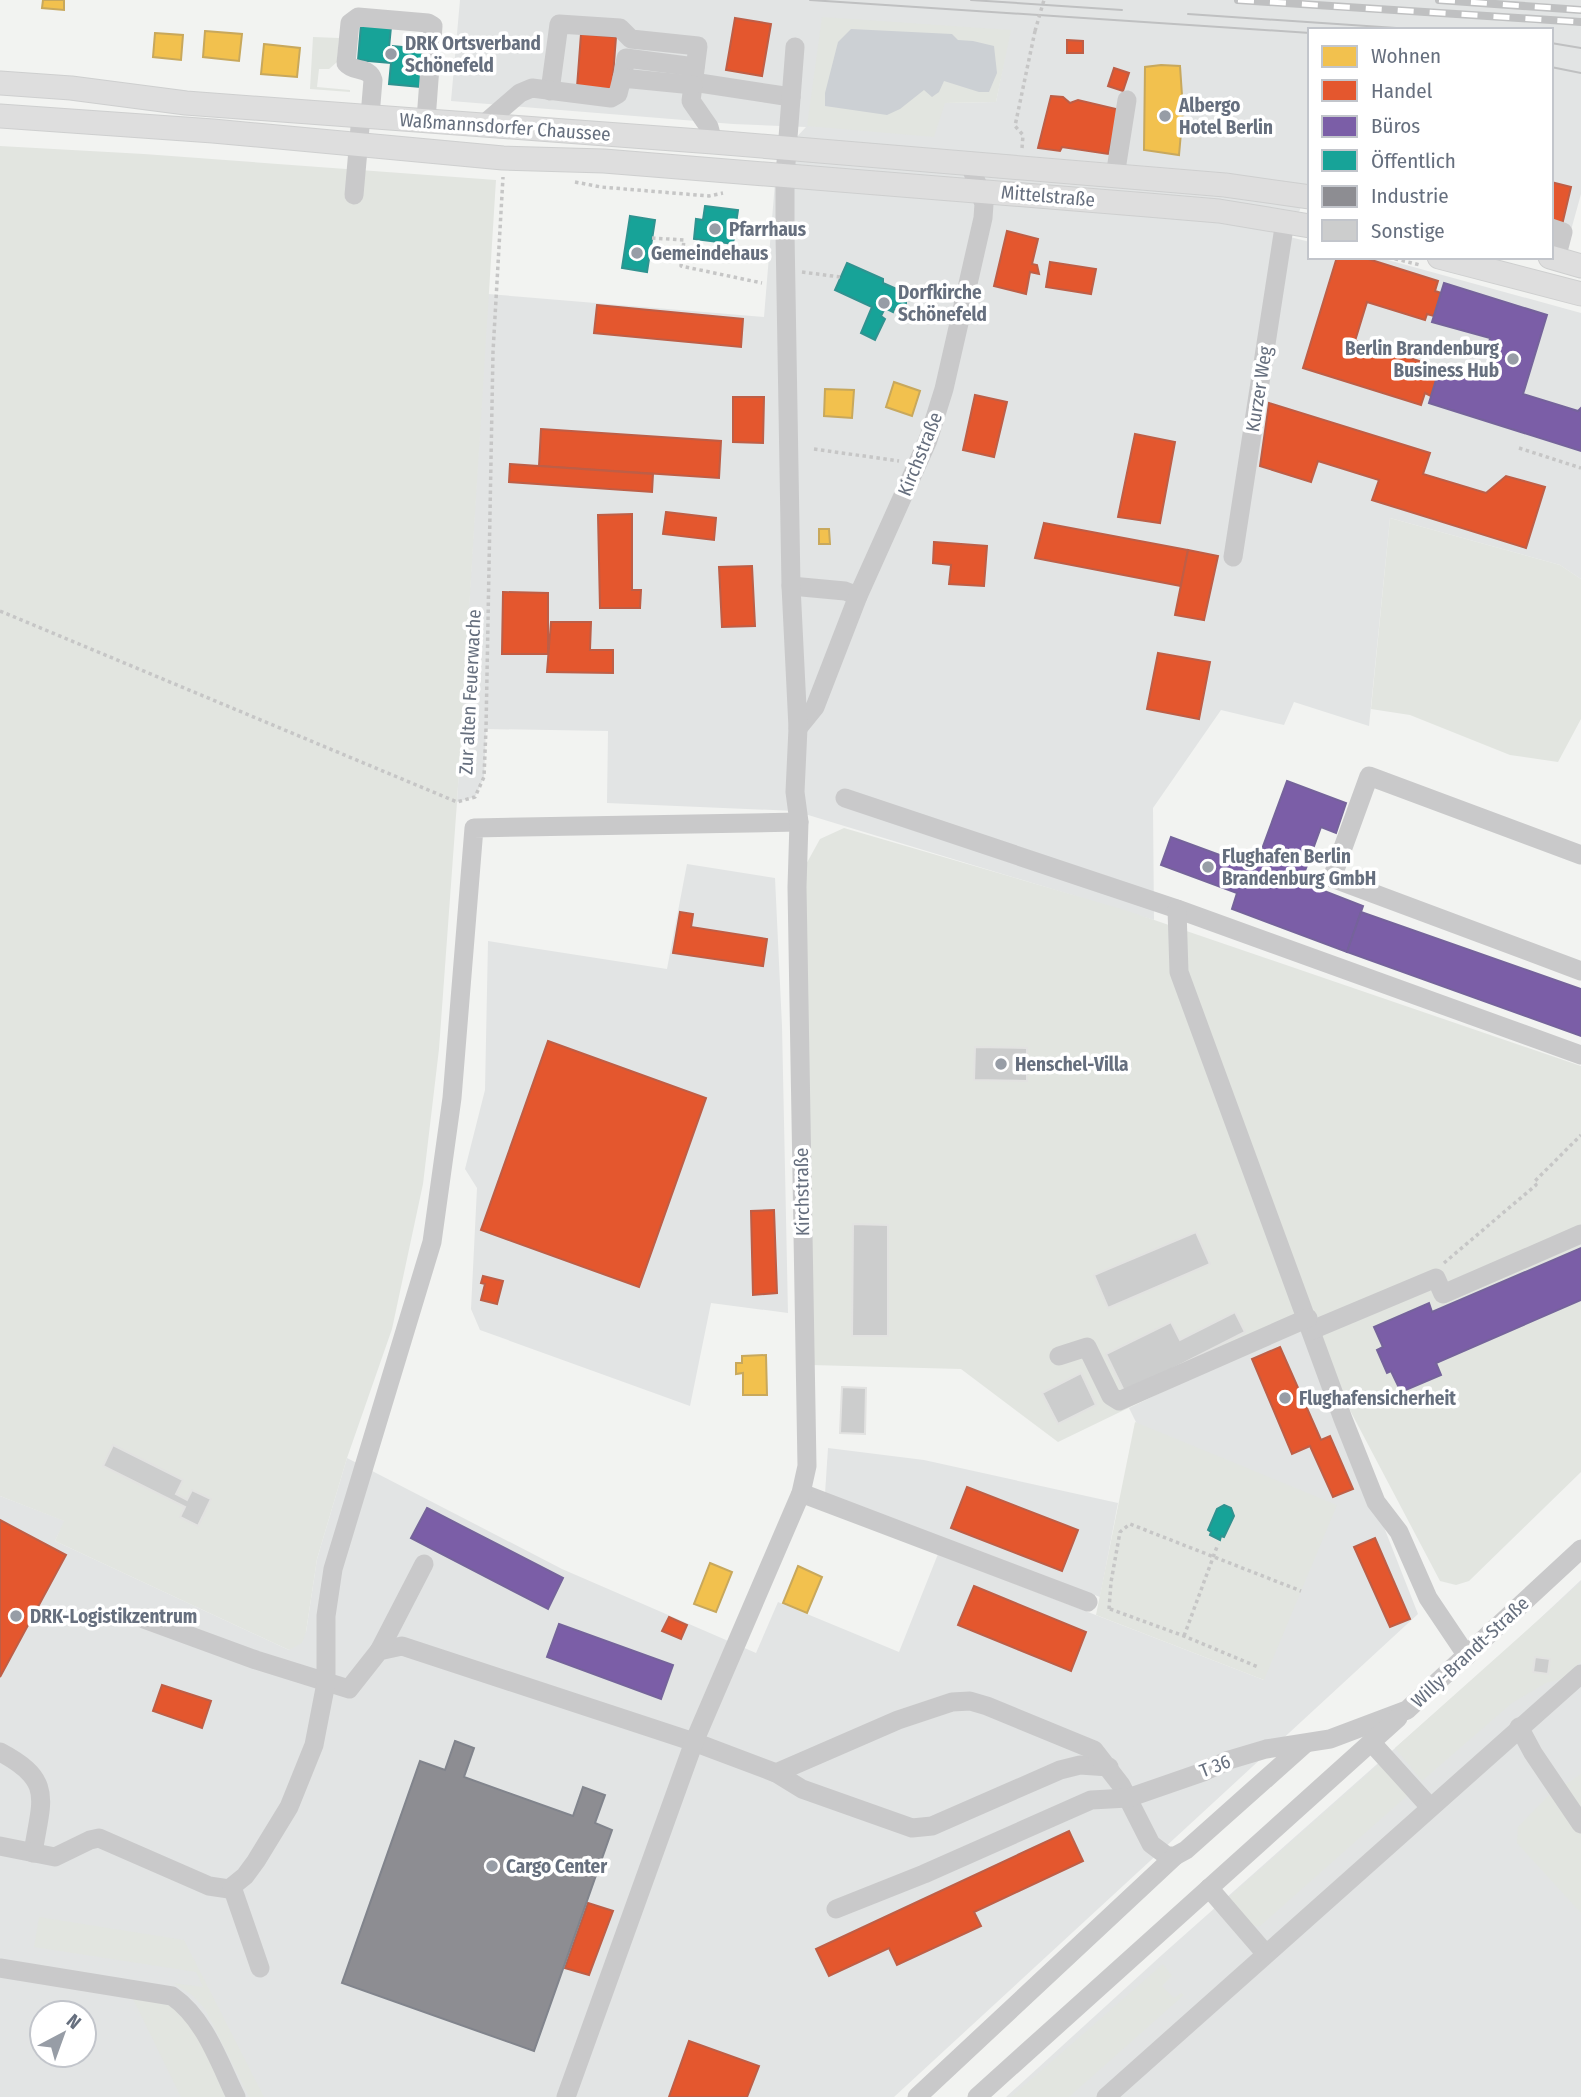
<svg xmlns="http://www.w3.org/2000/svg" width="1581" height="2097" font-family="'Fira Sans Condensed',sans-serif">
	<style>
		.built { fill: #e2e4e4; fill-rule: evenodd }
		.green { fill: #e2e5e0 }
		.water { fill: #ccd0d4 }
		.homes { fill: #f2c14e; stroke: #c8a85c; stroke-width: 2 }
		.shops { fill: #e4572e; stroke: #be5e46; stroke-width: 2 }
		.offices { fill: #7b5ea7; stroke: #75639b; stroke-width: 2 }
		.public { fill: #17a398; stroke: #2f9390; stroke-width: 2 }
		.industry { fill: #8d8d92; stroke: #81848c; stroke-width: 2 }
		.building { fill: #cccdcd; stroke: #e2e2e1; stroke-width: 2 }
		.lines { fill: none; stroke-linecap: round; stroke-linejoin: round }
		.major-casing { stroke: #cecfcf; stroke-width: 25 }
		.path { stroke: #c6c6c6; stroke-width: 3.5; stroke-dasharray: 3.5 3.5; stroke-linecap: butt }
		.minor { stroke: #c9c9ca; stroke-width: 19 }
		.major { stroke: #dedede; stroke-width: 23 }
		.tram { stroke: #bfc0c1; stroke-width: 2 }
		.rail-casing { stroke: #bfc0c1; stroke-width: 8 }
		.rail { stroke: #fff; stroke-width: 5; stroke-dasharray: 16; stroke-linecap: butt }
		.path-bridge { stroke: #c6c6c6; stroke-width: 3.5; stroke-dasharray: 3.5 3.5; stroke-linecap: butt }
		.poi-dot { fill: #979da6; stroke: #fff; stroke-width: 2.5 }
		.labels { text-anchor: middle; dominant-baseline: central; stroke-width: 7; stroke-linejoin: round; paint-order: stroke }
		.poi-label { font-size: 19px; font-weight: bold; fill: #666f7e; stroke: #fff; text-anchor: start }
		.street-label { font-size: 19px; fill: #666f7e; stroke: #fff }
	</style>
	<rect width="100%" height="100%" fill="#f2f3f1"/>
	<g class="built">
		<path d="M460,0H1581V194L1568,241L1551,237V30H1310V182L1290,237L1310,242V257H1377L1581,313V579L1560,565L1390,518L1369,726L1294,702L1284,725L1221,710L1153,808L1154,920L795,811L607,803L608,731L486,729L484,777L475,797L457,802L488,294L764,317L777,158L806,127L733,124L451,101ZM1010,30L996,102L945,103Z"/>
		<polygon points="687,864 775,878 782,1026 788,1313 711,1303 690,1406 480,1330 471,1309 477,1188 465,1169 485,1090 488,941 667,969"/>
		<path d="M1304,1323L1418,1614L894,2097H0V1496L65,1521L55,1541L289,1650L306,1632L317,1559L347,1458L562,1569L756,1653L778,1602L899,1652L938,1554L1264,1680L1129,1408ZM42,2013H84V2055H42Z"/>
		<polygon points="828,1448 924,1460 1118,1503 1100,1597 825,1494"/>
		<polygon points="1581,1580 1581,2097 1006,2097 1163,1954 1518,1639"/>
	</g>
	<g class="green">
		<polygon points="822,17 1011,30 996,102 945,103 934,137 807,126"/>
		<polygon points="313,37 339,38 337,62 329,69 319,69 317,87 350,90 350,92 310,89"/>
		<polygon points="0,146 144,154 496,180 457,802 439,1049 423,1184 392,1329 347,1458 317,1559 306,1632 302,1643 289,1650 55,1541 64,1521 0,1496"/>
		<polygon points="1390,518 1560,565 1581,579 1581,719 1558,762 1510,755 1410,715 1371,709"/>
		<polygon points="844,828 1125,910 1581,1066 1581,1472 1469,1581 1456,1585 1440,1581 1304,1323 1058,1442 961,1369 811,1365 804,868 820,839"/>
		<polygon points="1135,1422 1337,1505 1264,1680 1096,1615"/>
		<polygon points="1581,1582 1581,1662 1562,1679 1546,1683 1512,1703 1422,1781 1395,1748"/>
		<polygon points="1379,1764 1408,1795 1259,1927 1251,1924 1229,1897"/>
		<polygon points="1581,1774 1581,1913 1517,1843 1518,1827 1547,1797"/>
		<polygon points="39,1917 184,1940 264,2097 249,2097 205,2009 192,1995 173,1983 203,1987 196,1972 34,1947"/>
		<polygon points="1163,1964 1172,1976 1162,1986 1174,1998 1181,1993 1184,1995 1069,2097 1011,2097"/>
		<path d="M132,1997C143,1999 159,2000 169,2005C192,2016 219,2073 225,2097H181Z"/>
	</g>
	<polygon class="water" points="851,29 952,34 958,40 973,41 994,46 997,73 989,92 979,92 944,81 939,92 932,97 924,90 900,109 887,115 825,106 825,93 838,42"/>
	<g class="homes">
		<polygon points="43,0 64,0 64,10 42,8"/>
		<polygon points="205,31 242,34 239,61 203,57"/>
		<polygon points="155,33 183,35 181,60 153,57"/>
		<polygon points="264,44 300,48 297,77 261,74"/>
		<polygon points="1161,65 1180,66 1183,110 1179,155 1144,150 1145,67"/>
		<polygon points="894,382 920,391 912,416 886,407"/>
		<polygon points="825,389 854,390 852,418 824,416"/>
		<polygon points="819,529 829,529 830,544 819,544"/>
		<polygon points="766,1355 767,1395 743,1395 743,1373 736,1374 736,1363 742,1363 742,1356"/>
		<polygon points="710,1563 732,1572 716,1612 694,1604"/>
		<polygon points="798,1566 822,1577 807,1613 783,1603"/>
	</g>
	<g class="shops">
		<polygon points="735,18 771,24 762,76 726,70"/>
		<polygon points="581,34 616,37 612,89 577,87"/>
		<polygon points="1067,40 1083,41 1083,53 1067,53"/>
		<polygon points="1114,68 1129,73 1123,91 1108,86"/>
		<polygon points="1051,96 1063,97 1070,103 1078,100 1120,110 1108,154 1062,147 1060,151 1038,148"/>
		<polygon points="1551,182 1571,187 1562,225 1551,223"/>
		<polygon points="1007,231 1038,239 1032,264 1037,265 1039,274 1030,272 1026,294 994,286"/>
		<polygon points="1337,257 1362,257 1438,281 1435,291 1441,293 1434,316 1427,314 1425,320 1367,302 1355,341 1432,365 1431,371 1438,374 1431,396 1425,393 1421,405 1303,368"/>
		<polygon points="1050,262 1096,269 1091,294 1046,287"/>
		<polygon points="597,305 743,319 741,347 594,333"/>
		<polygon points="975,395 1007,402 994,457 963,450"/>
		<polygon points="733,397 764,397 763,443 733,442"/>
		<polygon points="1269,403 1430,453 1423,474 1486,493 1506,476 1545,487 1526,548 1372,500 1379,480 1318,461 1311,482 1260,466"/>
		<polygon points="541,429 721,441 719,478 539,466"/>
		<polygon points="1135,434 1175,442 1160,523 1118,517"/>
		<polygon points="510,464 653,474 652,492 509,482"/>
		<polygon points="666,512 716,518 714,540 663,534"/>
		<polygon points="632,514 632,590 641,590 640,608 600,608 598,515"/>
		<polygon points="1044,523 1188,550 1181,586 1035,558"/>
		<polygon points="934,542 987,546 984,586 949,584 951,565 933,563"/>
		<polygon points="1188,550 1218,556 1204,620 1175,615"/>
		<polygon points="752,566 755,626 722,627 719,567"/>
		<polygon points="503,592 548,593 548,654 502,654"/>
		<polygon points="551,622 591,622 590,650 613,650 613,673 547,672"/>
		<polygon points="1158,653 1210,662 1199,719 1147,709"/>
		<polygon points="680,912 693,914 691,927 767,939 763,966 673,953"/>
		<polygon points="548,1041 706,1098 639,1287 481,1230"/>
		<polygon points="774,1210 777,1293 753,1295 751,1211"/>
		<polygon points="483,1276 503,1281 497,1304 481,1300 485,1284 481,1283"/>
		<polygon points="1280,1347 1321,1440 1330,1436 1353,1489 1333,1497 1310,1446 1292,1454 1252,1359"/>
		<polygon points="967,1487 1078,1530 1062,1571 951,1528"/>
		<polygon points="0,1520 66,1555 0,1677"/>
		<polygon points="1375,1538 1410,1619 1390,1627 1354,1547"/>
		<polygon points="974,1586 1086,1632 1071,1671 958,1625"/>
		<polygon points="669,1617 687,1625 681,1639 662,1631"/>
		<polygon points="162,1685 211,1701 202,1728 153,1711"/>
		<polygon points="1069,1831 1083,1861 974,1912 981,1926 897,1965 889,1948 829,1976 816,1949"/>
		<polygon points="588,1903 613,1911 589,1975 565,1968"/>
		<polygon points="689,2041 759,2066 747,2097 669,2097"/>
	</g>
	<g class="offices">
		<polygon points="1444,283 1547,315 1523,394 1578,411 1581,408 1581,451 1429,403 1440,367 1478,379 1483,374 1487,374 1495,350 1489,344 1490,338 1432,322"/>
		<polygon points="1287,781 1346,803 1336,833 1321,827 1301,882 1363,906 1347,952 1232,909 1237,893 1161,865 1171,837 1255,868"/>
		<polygon points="1361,912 1581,989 1581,1036 1347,952"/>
		<polygon points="1581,1248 1581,1300 1436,1363 1441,1375 1401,1392 1391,1371 1387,1373 1377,1350 1383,1347 1374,1327 1429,1303 1432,1312"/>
		<polygon points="427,1508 563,1578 548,1609 411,1538"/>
		<polygon points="559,1624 673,1665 661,1699 547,1657"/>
	</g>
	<g class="public">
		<polygon points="361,24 391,27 389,48 393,48 393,46 423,49 420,87 389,84 391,63 358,60"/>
		<polygon points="705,206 738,210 733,244 694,239 696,219 703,220"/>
		<polygon points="630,216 655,220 647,272 622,268"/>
		<polygon points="847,263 883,279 883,283 901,291 901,294 906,300 906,305 900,310 894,309 893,312 885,308 881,316 885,319 875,340 861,333 872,307 835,290"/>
		<polygon points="1224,1505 1231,1508 1234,1516 1224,1537 1221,1536 1220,1540 1210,1535 1211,1532 1208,1530 1217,1509"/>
	</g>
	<polygon class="industry" points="455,1741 474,1748 464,1777 573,1816 583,1787 605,1795 595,1823 612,1830 534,2051 342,1983 420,1761 445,1770"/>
	<g class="building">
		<polygon points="975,1047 1027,1048 1027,1081 974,1080"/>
		<polygon points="853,1224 888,1225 888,1336 852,1336"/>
		<polygon points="1196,1232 1210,1264 1108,1308 1094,1275"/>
		<polygon points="1235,1312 1245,1332 1125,1393 1106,1354 1171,1322 1180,1340"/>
		<polygon points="1081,1373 1096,1405 1058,1424 1042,1393"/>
		<polygon points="842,1387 866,1388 865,1434 840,1433"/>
		<polygon points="113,1445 183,1480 176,1494 187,1500 192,1490 211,1499 198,1526 180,1517 185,1507 103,1466"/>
		<polygon points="1535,1657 1550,1659 1548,1674 1533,1672"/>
	</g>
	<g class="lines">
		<g class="major-casing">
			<g id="major">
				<polyline points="0,83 71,88 186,103 713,142 1225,185 1310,197"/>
				<polyline points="0,116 213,131 503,158 604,161 1148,205 1219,211 1310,226"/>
				<polyline points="1439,257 1581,294"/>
				<polyline points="1550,257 1581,266"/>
			</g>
		</g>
		<g class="path">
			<polyline points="1022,148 1023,135 1015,126 1035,31"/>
			<polyline points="575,182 601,187 709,196 723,193"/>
			<polyline points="652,238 684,240 681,266 762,283"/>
			<polyline points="1388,257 1420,265"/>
			<polyline points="802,272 840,277"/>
			<polyline points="1519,448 1581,468"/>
			<polyline points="814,449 899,461"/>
			<polyline points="0,611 457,802 475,797 484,777 486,729 493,352 503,177"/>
			<polyline points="1444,1263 1536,1185 1534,1182 1581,1135"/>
			<polyline points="1109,1609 1111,1582 1120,1532 1130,1524 1301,1591"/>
			<polyline points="1110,1609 1184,1636 1258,1667"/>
			<polyline points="1184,1636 1218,1544"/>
		</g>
		<g class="minor">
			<polyline points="622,78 626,58 695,67"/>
			<polyline points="693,82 791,97"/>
			<polyline points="550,91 559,24 620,28 631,39 698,46 691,101 709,127 713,142"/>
			<path d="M370,116L373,80C369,66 354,73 346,63L350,23L358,17L428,23L433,26L426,120"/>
			<polyline points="483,125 520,93 532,88 611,98 618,94 622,78 693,85"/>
			<polyline points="1115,176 1127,100"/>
			<polyline points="354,195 361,116"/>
			<polyline points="1551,228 1563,232 1556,259"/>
			<polyline points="1233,557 1285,221"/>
			<polyline points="791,586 845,591 858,596"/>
			<polyline points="798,728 815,707 858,596 928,440 944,389 983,218 984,204 970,164"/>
			<polyline points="845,798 1177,909 1581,1055"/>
			<polyline points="1581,855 1369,776 1332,878 1581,971"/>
			<polyline points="1177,909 1179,972 1343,1419 1376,1502 1399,1532 1428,1598 1467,1656"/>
			<polyline points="1312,1330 1436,1278 1443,1294 1581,1234"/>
			<polyline points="1059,1356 1087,1347 1111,1396 1119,1401 1308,1318"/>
			<polyline points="801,1493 1088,1602"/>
			<polyline points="144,1619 256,1660 349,1689 379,1651 402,1646 694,1742 776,1773 802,1789 912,1828 932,1826 1060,1770 1080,1765 1109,1767"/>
			<polyline points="379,1651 424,1564"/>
			<polyline points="1519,1727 1533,1753 1581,1824"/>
			<polyline points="1371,1742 1430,1807"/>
			<path d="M0,1752C55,1781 41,1800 33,1853"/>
			<polyline points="776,1773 898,1720 952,1702 970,1701 987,1706 1094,1750 1121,1785 1151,1844 1167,1856 1175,1856 1186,1850 1305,1744"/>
			<polyline points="0,1846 55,1857 90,1840 99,1838 209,1886 229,1889 245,1876 256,1861 289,1807 314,1745 326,1683 326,1616 333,1569 432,1242 452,1098 474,828 799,822"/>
			<polyline points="232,1887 260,1968"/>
			<polyline points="1209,1888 1266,1954"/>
			<polyline points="836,1909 924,1874 1091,1800 1128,1798 1203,1772 1229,1760 1266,1749 1330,1739 1407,1710 1581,1549"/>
			<path d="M0,1968L172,1996C205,2019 219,2062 236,2097"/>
			<polyline points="566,2097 694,1742 801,1493 807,1466 797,887 799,822 795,792 798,728 791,586 785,233 785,176 795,47"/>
			<polyline points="917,2097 1175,1856"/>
			<polyline points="977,2097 1398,1718"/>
			<polyline points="1106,2097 1581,1674"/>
		</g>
		<use href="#major" class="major"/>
		<g class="tram">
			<polyline points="810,0 1310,33"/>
			<polyline points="971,0 1122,10"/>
			<polyline points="1188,14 1426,30"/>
			<polyline points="1551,43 1581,48"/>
			<polyline points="1551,67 1581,73"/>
		</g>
		<g class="rail-casing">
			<g id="rail">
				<polyline points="1238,0 1581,22"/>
				<polyline points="1439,0 1581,10"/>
			</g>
		</g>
		<use href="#rail" class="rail"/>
		<polyline class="path-bridge" points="1035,31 1044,0"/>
	</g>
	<g class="poi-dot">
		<circle cx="391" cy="54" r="7"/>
		<circle cx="1165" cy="116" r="7"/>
		<circle cx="715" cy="229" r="7"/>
		<circle cx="637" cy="253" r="7"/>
		<circle cx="884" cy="303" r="7"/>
		<circle cx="1513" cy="359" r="7"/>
		<circle cx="1208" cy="867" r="7"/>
		<circle cx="1001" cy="1064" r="7"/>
		<circle cx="1285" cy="1398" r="7"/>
		<circle cx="16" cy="1616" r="7"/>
		<circle cx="492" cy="1866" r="7"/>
	</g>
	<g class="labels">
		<g class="poi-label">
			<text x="405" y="43">DRK Ortsverband<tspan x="405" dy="22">Schönefeld</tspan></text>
			<text x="1179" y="105">Albergo<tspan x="1179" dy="22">Hotel Berlin</tspan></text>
			<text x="729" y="229">Pfarrhaus</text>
			<text x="651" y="253">Gemeindehaus</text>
			<text x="898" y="292">Dorfkirche<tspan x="898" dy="22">Schönefeld</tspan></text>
			<text x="1499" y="348" text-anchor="end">Berlin Brandenburg<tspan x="1499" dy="22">Business Hub</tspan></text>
			<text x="1222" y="856">Flughafen Berlin<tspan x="1222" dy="22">Brandenburg GmbH</tspan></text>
			<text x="1015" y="1064">Henschel-Villa</text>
			<text x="1299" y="1398">Flughafensicherheit</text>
			<text x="30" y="1616">DRK-Logistikzentrum</text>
			<text x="506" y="1866">Cargo Center</text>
		</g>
		<g class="street-label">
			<text transform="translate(505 127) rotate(4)">Waßmannsdorfer Chaussee</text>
			<text transform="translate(1048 196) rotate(5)">Mittelstraße</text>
			<text transform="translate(1259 389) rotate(-81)">Kurzer Weg</text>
			<text transform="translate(920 454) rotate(-68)">Kirchstraße</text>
			<text transform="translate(470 692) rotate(-87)">Zur alten Feuerwache</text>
			<text transform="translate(802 1192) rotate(-91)">Kirchstraße</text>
			<text transform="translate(1470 1652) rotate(-43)">Willy-Brandt-Straße</text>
			<text transform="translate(1215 1766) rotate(-21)">T 36</text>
		</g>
	</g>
	<rect x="1308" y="28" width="245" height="231" fill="#ffffff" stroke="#c2c5cb" stroke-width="2"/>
	<rect x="1322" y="46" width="35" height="21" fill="#f2c14e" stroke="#c2c5cb" stroke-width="2"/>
	<text x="1371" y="63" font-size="21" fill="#666f7e">Wohnen</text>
	<rect x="1322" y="80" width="35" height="21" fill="#e4572e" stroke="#c2c5cb" stroke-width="2"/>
	<text x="1371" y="98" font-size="21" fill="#666f7e">Handel</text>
	<rect x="1322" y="116" width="35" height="21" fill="#7b5ea7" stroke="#c2c5cb" stroke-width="2"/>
	<text x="1371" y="133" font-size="21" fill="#666f7e">Büros</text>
	<rect x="1322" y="150" width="35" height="21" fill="#17a398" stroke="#c2c5cb" stroke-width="2"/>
	<text x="1371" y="168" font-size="21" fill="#666f7e">Öffentlich</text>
	<rect x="1322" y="186" width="35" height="21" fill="#8d8d92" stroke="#c2c5cb" stroke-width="2"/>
	<text x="1371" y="203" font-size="21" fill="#666f7e">Industrie</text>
	<rect x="1322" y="220" width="35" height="21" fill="#cccdcd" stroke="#c2c5cb" stroke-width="2"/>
	<text x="1371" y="238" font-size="21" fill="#666f7e">Sonstige</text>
	<g transform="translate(63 2034) rotate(41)"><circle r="33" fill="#ffffff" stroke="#c2c5cb" stroke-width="2"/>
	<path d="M0-5L12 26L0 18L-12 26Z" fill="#979da6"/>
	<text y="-10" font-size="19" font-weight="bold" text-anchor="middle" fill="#666f7e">N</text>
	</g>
</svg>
